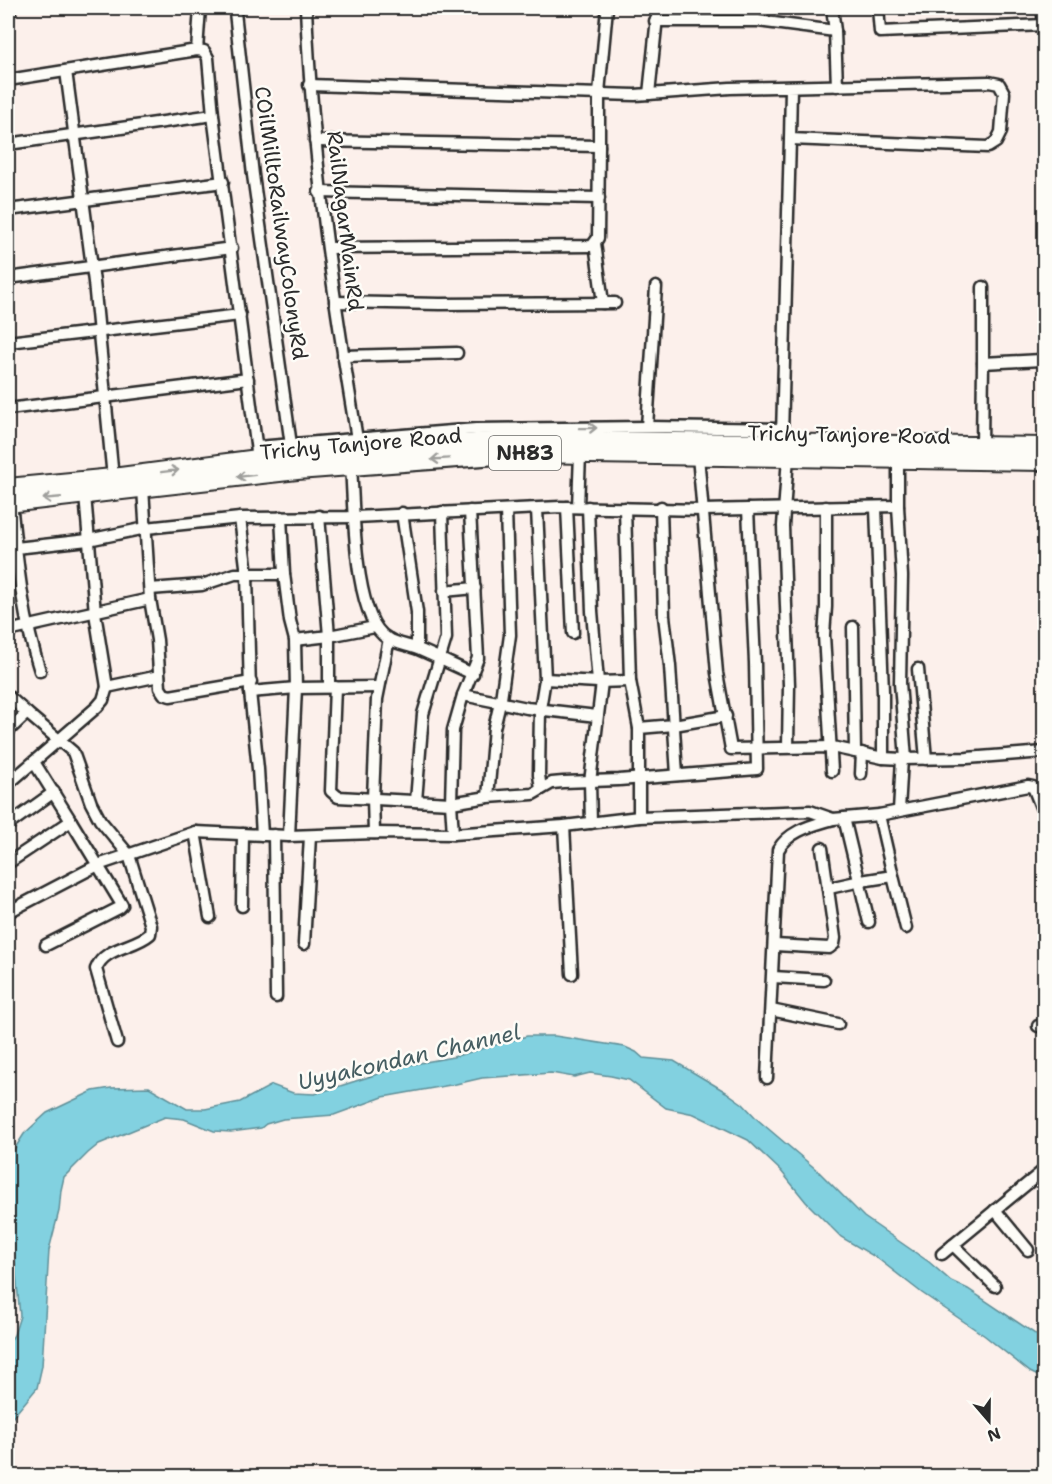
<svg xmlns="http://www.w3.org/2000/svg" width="1052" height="1484" font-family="'Shantell Sans',sans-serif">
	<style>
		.water { fill: #82d1e0; stroke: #5f8f98; stroke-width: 1.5 }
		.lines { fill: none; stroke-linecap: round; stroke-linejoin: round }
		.minor-casing { stroke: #2b2b2b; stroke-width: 15 }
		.tertiary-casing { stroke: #2b2b2b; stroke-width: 18 }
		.trunk-casing { stroke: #2b2b2b; stroke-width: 22 }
		.minor { stroke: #fdfcf7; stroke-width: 10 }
		.tertiary { stroke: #fdfcf7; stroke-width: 14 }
		.trunk { stroke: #fdfcf7; stroke-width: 18 }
		.oneway { stroke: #9e9e9b }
		.labels { text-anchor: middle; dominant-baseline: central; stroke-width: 5; stroke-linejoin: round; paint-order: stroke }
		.shield { fill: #fdfcf7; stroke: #6a6a68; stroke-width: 1.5 }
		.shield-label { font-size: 20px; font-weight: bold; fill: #2b2b2b }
		.street-label { font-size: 21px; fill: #2b2b2b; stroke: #fdfcf7 }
		.water-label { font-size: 22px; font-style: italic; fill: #455d61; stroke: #fdfcf7 }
	</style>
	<rect width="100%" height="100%" fill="#fcf0eb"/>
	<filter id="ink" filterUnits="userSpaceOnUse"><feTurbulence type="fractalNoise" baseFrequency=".0167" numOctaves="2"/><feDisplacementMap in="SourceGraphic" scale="12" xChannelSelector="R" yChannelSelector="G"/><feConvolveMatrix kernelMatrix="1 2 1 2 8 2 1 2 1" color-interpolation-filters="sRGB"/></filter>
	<g filter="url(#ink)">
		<polygon class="water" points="527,1036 555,1036 625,1047 636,1052 643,1058 674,1061 726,1092 743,1104 758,1120 818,1171 864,1217 929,1262 951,1281 968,1289 1044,1340 1044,1379 1030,1372 985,1336 922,1293 877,1258 841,1237 806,1202 781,1171 748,1140 694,1114 666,1108 629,1080 611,1076 590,1073 574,1077 551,1073 482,1078 456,1084 383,1097 334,1115 283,1119 266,1124 261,1128 231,1132 214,1131 184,1119 165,1117 99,1144 88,1153 64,1177 61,1190 59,1211 49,1250 42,1366 37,1388 8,1423 8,1344 14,1335 20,1316 15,1263 8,1242 8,1159 24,1134 47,1113 93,1091 111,1088 149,1087 187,1109 205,1109 240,1102 272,1085 293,1093 315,1094 403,1066 453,1057"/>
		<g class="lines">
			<g class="minor-casing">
				<g id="minor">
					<polyline points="237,8 235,12 253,175 291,445"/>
					<path d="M306,8C312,153 333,296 357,439"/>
					<polyline points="832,8 835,31"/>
					<polyline points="878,8 880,32 1044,25"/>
					<polyline points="1042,8 1044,20"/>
					<polyline points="655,21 758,21 835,31 837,86"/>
					<polyline points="197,50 200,8"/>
					<polyline points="66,71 94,282 113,478"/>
					<polyline points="8,80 197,50 204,51 208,58 213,115 258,459"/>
					<polyline points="309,85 635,95 730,88 989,82 999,84 1004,93 1001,132 996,142 988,147 790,139 791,87"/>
					<polyline points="649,94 658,8"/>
					<polyline points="315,141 599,146 599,93 607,8"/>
					<polyline points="8,144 213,115"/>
					<polyline points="319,192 599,198"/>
					<polyline points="8,210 223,182"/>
					<polyline points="595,243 603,303"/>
					<polyline points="328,248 592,246 598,238 599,146"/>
					<polyline points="8,278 232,248"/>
					<polyline points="335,302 440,304 615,303"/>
					<polyline points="8,342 240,315"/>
					<polyline points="343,356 457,353"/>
					<polyline points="983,363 983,287"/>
					<polyline points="8,409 248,379"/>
					<polyline points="647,427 656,287"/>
					<polyline points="782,435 790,139"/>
					<polyline points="257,447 476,429 647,427 781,429"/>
					<polyline points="982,447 983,363 1041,360"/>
					<polyline points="698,456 717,673 731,749 832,747 883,758 902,759 967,758 1044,752"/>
					<polyline points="898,458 898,506 902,576 900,683 906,759"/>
					<path d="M351,466C354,505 353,618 387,638C396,644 408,645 418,649C437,657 455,666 473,674"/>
					<polyline points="143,488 150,599 157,640 160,688 164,694 170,696 251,682"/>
					<polyline points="85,495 95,613 107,687 159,676"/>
					<path d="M11,502C17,558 22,617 40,671"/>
					<polyline points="567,507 573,633"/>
					<polyline points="578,507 580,454"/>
					<polyline points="588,507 592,611 598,682"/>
					<polyline points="661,507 664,616 670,666 677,775"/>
					<polyline points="826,507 826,607 824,635 832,771"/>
					<polyline points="876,508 883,692 883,758"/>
					<polyline points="537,509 545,679 540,709 539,775 541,789"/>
					<polyline points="470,511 478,658 463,695 527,708 597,716"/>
					<polyline points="402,513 417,612 417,648"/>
					<polyline points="319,516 329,636 375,627"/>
					<polyline points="281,517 284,574"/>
					<polyline points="240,518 247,574 250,692 258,769 262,835"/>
					<polyline points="16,548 88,540 146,528 240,518 355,517 560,507 703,510 898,506"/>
					<polyline points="150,589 202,585 235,574 284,574 290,621 295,640 296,688 289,836"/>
					<polyline points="444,591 475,588"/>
					<polyline points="853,627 855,752"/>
					<polyline points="8,631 150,599"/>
					<polyline points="295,640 329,636 329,687"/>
					<polyline points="918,669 926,759"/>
					<polyline points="545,679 598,682 630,681 625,508"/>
					<polyline points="630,681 639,728"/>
					<polyline points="335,687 331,791 338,797 451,803 488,797 533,794 552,783 563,782 619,780 757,769 755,663 748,509"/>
					<polyline points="250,692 296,688 379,687"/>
					<polyline points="8,696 27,713 8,731"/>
					<path d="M27,713L73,752L91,803L100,820L129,855L151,926L150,934C134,948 104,947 96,969L117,1042"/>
					<polyline points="788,747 789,685 783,526 788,457"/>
					<polyline points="861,774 862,753"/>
					<polyline points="8,784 97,707 103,700 107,687"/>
					<polyline points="488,797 494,728 501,699 510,635 506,510"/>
					<polyline points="416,801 423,714 446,638 442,512"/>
					<polyline points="899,810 902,759"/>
					<polyline points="639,817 639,728 674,725 726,716"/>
					<polyline points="844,818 869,922"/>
					<polyline points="591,823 590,782 602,682"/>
					<polyline points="8,825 54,792"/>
					<polyline points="564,826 572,974"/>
					<polyline points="195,832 210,917"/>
					<polyline points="374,833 373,798 377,699 389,639"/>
					<polyline points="453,834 451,803 453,730 463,695"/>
					<polyline points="274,835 276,997"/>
					<polyline points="8,863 71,821 34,762"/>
					<polyline points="893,876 906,928"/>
					<polyline points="829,888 861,881 893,876 879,815"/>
					<polyline points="242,906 243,834"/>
					<polyline points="8,912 98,865 195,832 289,836 374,833 453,834 564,826 639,817 810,811 833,819 879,815 1028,786 1033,787 1041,807 1044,809"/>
					<polyline points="304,944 310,836"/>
					<polyline points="46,945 119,908 122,905 71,821"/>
					<polyline points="775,945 829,948 834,944 835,938 822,848"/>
					<polyline points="773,977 824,980"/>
					<polyline points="771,1010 838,1024"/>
					<polyline points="1038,1026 1044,1025"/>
					<path d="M767,1078L778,850C789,830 814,825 833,819"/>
					<polyline points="995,1210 1028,1250"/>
					<polyline points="953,1245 995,1286"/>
					<polyline points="942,1254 1044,1170"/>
				</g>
			</g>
			<g class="tertiary-casing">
				<polyline id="tertiary" points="8,12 9,8"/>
			</g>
			<g class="trunk-casing">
				<g id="trunk">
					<polyline points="8,488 113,478 258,459 359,450 525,440 1044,447"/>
					<polyline points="8,503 297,470 525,453 1044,461"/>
				</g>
			</g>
			<use href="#minor" class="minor"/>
			<use href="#tertiary" class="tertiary"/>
			<use href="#trunk" class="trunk"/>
		</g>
		<defs><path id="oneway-shaft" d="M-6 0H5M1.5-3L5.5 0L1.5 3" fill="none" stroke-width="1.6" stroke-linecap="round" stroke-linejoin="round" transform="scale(1.5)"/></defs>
		<g class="oneway">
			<use href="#oneway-shaft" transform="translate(588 428) rotate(-1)"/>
			<use href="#oneway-shaft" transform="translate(440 459) rotate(176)"/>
			<use href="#oneway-shaft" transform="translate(170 471) rotate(-7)"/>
			<use href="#oneway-shaft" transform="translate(246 476) rotate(173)"/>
			<use href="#oneway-shaft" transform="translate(52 498) rotate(175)"/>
		</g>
	</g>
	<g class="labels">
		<rect class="shield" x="489" y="436" width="72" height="34" rx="4.5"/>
		<g class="shield-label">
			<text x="525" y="453">NH83</text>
		</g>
		<g class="street-label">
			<text transform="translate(345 221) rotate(83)">RailNagarMainRd</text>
			<text transform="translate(281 223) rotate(82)">COilMilltoRailwayColonyRd</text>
			<text transform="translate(849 435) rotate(1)">Trichy Tanjore Road</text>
			<text transform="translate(361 444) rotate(-5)">Trichy Tanjore Road</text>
		</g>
		<g class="water-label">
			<text transform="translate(409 1057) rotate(-13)">Uyyakondan Channel</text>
		</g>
	</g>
	<rect width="1052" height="1484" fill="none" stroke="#fdfcf7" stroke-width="30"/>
	<rect x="15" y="15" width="1022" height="1454" fill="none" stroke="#2b2b2b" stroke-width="2" filter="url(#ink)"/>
	<g transform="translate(989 1421) rotate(160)" stroke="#fdfcf7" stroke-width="4.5" paint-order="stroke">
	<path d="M0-4.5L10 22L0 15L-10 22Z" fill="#2b2b2b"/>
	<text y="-9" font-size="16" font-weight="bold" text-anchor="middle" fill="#2b2b2b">N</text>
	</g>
</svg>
